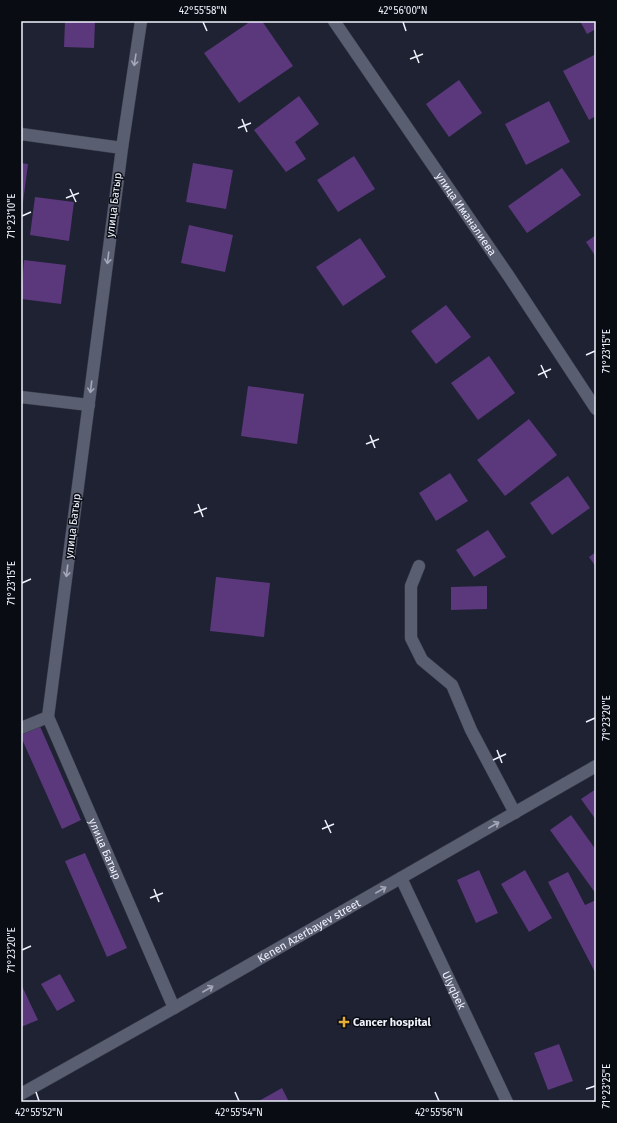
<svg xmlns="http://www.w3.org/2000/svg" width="617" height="1123" font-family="'Fira Sans',sans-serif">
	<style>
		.building { fill: #5b377c }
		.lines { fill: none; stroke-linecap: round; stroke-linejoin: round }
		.minor-casing { stroke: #3b3e4c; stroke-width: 13 }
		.minor { stroke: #595e71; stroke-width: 12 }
		.oneway { stroke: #a4a8b8 }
		.ticks { fill: none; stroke: #f0f3fe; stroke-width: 1.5 }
		.poi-dot { fill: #e6ac36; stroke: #0a0c13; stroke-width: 1.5 }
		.labels { text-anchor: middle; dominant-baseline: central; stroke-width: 3; stroke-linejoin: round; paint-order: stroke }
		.street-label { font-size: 11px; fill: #f0f3fe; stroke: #0a0c13 }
		.poi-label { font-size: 11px; font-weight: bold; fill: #f0f3fe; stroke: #0a0c13; text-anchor: start }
		.neatline { fill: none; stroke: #f0f3fe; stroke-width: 1.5 }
		.ticks-label { font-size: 10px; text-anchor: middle; fill: #f0f3fe }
	</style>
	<rect width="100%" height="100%" fill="#1e2232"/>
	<g class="building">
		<polygon points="65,21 95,21 94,48 64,47"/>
		<polygon points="251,21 262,21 293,66 239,103 204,53"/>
		<polygon points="580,21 596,21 596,29 587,34"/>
		<polygon points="596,54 596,116 589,120 563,71"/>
		<polygon points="459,80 482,113 449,137 426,104"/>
		<polygon points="299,96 319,124 295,142 306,159 286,172 254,130"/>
		<polygon points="549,101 570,142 526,165 505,124"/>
		<polygon points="354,156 375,189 338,212 317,180"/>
		<polygon points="21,163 28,164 22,210 21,210"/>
		<polygon points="193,163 233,170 226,209 186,202"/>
		<polygon points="562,168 581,195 527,233 508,206"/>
		<polygon points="35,197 74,202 69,241 30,235"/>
		<polygon points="189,225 233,235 225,272 181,263"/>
		<polygon points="596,235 596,257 586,242"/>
		<polygon points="360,238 386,277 343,306 316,267"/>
		<polygon points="24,260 66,265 61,304 21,299"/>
		<polygon points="446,305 471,337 436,364 411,331"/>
		<polygon points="489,356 515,393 478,420 451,383"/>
		<polygon points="248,386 304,394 297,444 241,436"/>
		<polygon points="529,419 557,455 505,496 477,460"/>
		<polygon points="450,473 468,501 436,521 419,493"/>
		<polygon points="568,476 590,508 552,535 530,503"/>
		<polygon points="488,530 506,557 474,577 456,550"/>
		<polygon points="596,552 596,567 589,557"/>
		<polygon points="216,577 270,583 264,637 210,631"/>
		<polygon points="487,586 487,609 451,610 451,587"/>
		<polygon points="39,724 81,820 62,829 21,737 21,732"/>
		<polygon points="596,789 596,820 581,799"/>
		<polygon points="571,815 596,850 596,894 550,830"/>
		<polygon points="85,853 127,948 107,957 65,861"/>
		<polygon points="479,870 498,913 476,923 457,880"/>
		<polygon points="525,870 552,918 529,932 501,884"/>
		<polygon points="568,872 585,905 596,900 596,974 548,882"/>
		<polygon points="60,974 75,1001 57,1011 41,984"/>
		<polygon points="21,986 22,986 38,1020 21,1027"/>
		<polygon points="559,1044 573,1081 548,1090 534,1053"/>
		<polygon points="282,1088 289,1102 257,1102"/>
	</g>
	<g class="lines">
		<g class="minor-casing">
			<g id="minor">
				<path id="s1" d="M141,21L122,148L48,717L174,1008"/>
				<path id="s2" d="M334,21L508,275L596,409"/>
				<polyline points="21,134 122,148"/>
				<polyline points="21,397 89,405"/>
				<polyline points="419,566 411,586 411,638 422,660 452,685 471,730 515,813"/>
				<polyline points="21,728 48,717"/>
				<path id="s3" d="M401,878L507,1102"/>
				<path id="s4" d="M21,1094L174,1008L596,766"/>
			</g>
		</g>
		<use href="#minor" class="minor"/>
	</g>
	<defs><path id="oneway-shaft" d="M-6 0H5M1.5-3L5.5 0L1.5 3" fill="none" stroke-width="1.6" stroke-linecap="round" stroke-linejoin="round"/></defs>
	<g class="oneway">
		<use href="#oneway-shaft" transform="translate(135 60) rotate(99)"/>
		<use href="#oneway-shaft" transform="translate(108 258) rotate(97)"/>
		<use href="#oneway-shaft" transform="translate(91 387) rotate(97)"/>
		<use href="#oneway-shaft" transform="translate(67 571) rotate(97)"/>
		<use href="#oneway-shaft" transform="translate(494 825) rotate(-30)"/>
		<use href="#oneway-shaft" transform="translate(381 890) rotate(-30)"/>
		<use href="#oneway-shaft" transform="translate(208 989) rotate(-30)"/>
	</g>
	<path class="ticks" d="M203,22L207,31M403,22L406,31M414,50L419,63M410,59L423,54M242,119L247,132M238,128L251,123M70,189L76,202M66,198L79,193M22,216L31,212M586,355L595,351M541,365L547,378M538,375L551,369M370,435L375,448M366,444L379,439M198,504L203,517M194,513L207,508M22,583L31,579M586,722L595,718M497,750L502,763M493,760L506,754M325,820L331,833M322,829L334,824M154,889L159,902M150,898L163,893M22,950L31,946M586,1089L595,1086M36,1092L39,1101M235,1092L239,1101M435,1092L439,1101"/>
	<path class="poi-dot" d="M342 1016h4v4h4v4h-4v4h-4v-4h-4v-4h4z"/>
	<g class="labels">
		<g class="street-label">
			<text transform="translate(114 205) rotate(-83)">улица Батыр</text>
			<text stroke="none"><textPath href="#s2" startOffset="234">улица Иманалиева</textPath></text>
			<text transform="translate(73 526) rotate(-83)">улица Батыр</text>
			<text stroke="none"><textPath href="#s1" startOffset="846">улица Батыр</textPath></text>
			<text stroke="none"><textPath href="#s4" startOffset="331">Kenen Azerbayev street</textPath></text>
			<text stroke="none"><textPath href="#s3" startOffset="124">Ulyqbek</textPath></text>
		</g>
		<g class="poi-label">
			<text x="353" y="1022">Cancer hospital</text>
		</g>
	</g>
	<rect width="617" height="1123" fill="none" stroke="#0a0c13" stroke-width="44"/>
	<rect x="22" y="22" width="573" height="1079" class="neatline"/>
	<g class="ticks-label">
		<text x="203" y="14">42°55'58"N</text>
		<text x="403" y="14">42°56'00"N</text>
		<text transform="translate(11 216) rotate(-90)" y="4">71°23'10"E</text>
		<text transform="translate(606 351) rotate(-90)" y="4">71°23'15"E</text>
		<text transform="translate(11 583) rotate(-90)" y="4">71°23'15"E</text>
		<text transform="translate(606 718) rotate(-90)" y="4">71°23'20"E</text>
		<text transform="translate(11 950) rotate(-90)" y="4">71°23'20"E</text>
		<text transform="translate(606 1086) rotate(-90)" y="4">71°23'25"E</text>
		<text x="39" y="1116">42°55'52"N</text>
		<text x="239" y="1116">42°55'54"N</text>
		<text x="439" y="1116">42°55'56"N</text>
	</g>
</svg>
